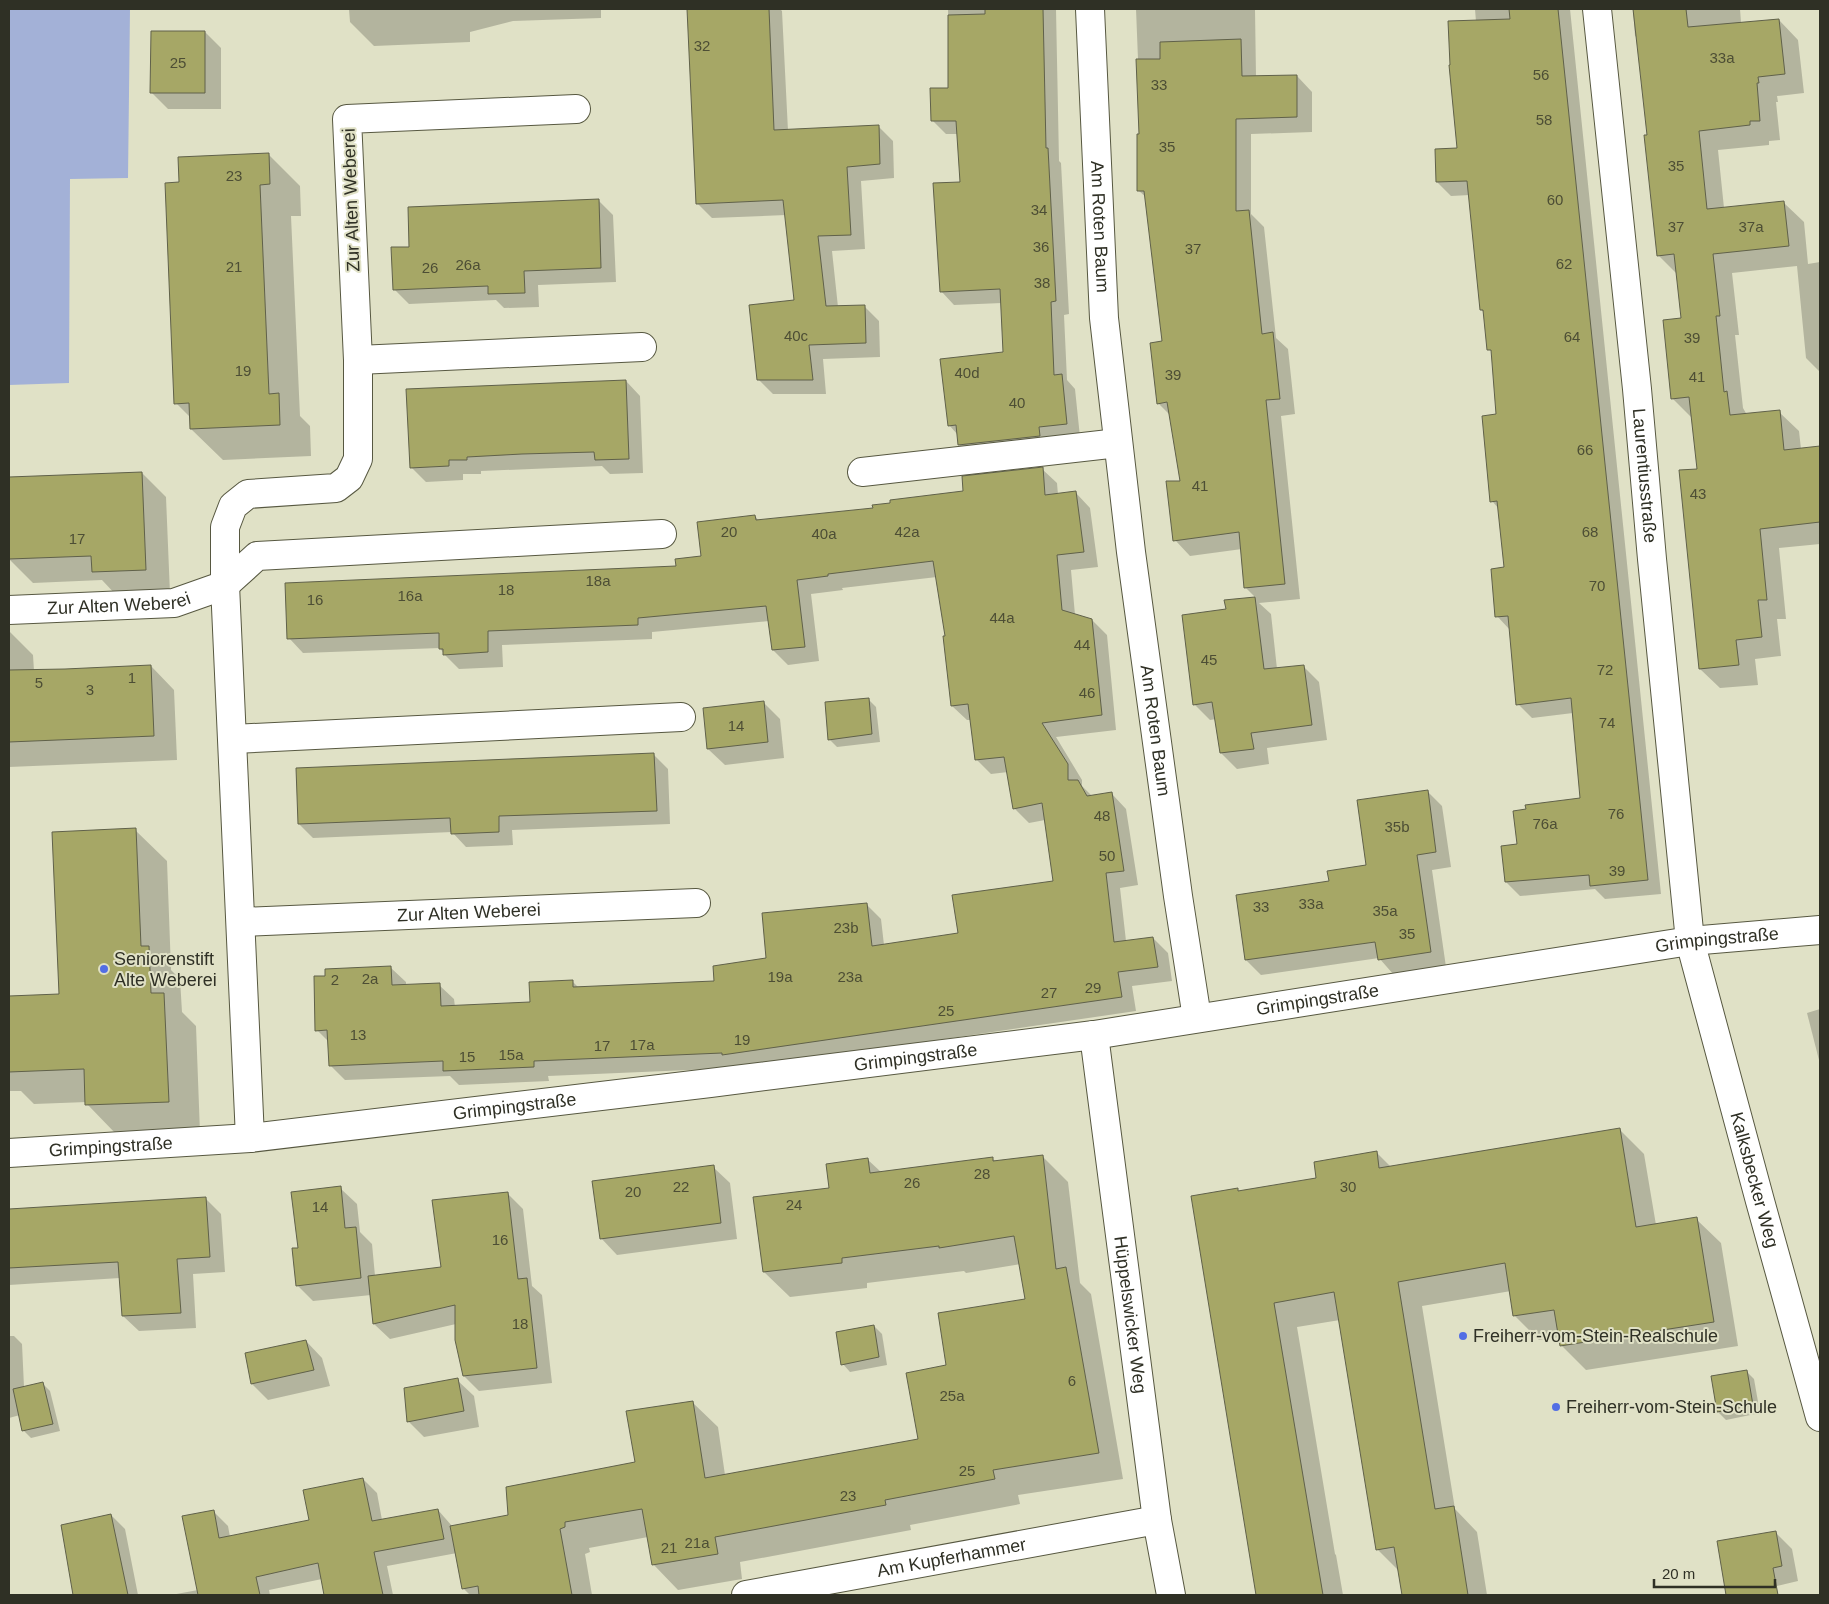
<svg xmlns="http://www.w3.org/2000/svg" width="1829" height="1604" font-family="Arial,sans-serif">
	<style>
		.green { fill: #a3b1d7 }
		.shadow { fill: #0003 }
		.building { fill: #a6a766; stroke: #60614a }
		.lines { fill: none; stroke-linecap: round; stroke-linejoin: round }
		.minor-casing { stroke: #575841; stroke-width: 30 }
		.minor { stroke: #fff; stroke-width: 28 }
		.poi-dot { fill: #536ee4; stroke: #e0e1c6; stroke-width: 2 }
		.labels { text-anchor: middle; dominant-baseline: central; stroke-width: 4; stroke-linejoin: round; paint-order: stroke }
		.number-label { font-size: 15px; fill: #4d4e35 }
		.street-label { font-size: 18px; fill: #2f3025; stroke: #e0e1c6 }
		.poi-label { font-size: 18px; fill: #2f3025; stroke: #e0e1c6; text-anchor: start }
	</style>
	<rect width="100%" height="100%" fill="#e0e1c6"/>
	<polygon class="green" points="9,9 130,9 128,178 70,179 69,383 9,385"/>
	<g class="shadow">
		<polygon points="349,9 601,9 601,18 513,21 470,32 470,42 374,46 350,22"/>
		<polygon points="688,9 780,9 782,11 788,131 879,127 893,141 894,178 861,181 865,249 832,251 838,307 864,306 879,321 880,357 823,359 826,394 773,394 758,379 795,301 786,215 712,218 697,203"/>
		<polygon points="948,9 1056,9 1059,161 1061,163 1069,314 1064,315 1067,380 1075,389 1080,437 973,458 959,445 958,435 949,425 1004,353 1002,303 954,305 941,291 961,183 958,134 946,134 933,121 950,89"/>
		<polygon points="1136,9 1255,9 1256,77 1297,76 1312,92 1312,132 1251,134 1251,214 1264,227 1276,338 1288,349 1295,414 1281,416 1300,599 1259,603 1271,614 1277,669 1303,666 1319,682 1327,740 1267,748 1269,764 1237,769 1221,753 1216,719 1210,720 1194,704 1227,610 1226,601 1256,598 1245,587 1242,549 1190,556 1175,540 1182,482 1171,416 1158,403 1163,342 1147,198 1139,191 1141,135"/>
		<polygon points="1475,9 1570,9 1661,894 1605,899 1595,889 1520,896 1506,882 1519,845 1582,799 1573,713 1532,718 1518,704 1510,630 1497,616 1505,568 1499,509 1492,501 1498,415 1493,353 1489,349 1485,313 1481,310 1470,195 1451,196 1437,182 1458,149 1476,22"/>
		<polygon points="1633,9 1740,9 1741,23 1779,20 1798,40 1804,93 1777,96 1778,102 1776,102 1780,140 1769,141 1769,145 1718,150 1724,208 1784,203 1804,222 1808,264 1820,262 1820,372 1806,358 1797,266 1732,273 1739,335 1735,335 1743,408 1747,415 1779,412 1799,431 1801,449 1820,447 1820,544 1779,548 1786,619 1777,619 1781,656 1755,659 1758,685 1720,688 1700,669 1698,470 1692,418 1672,398 1682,319 1678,275 1658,255 1649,136 1638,38 1635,36"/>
		<polygon points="205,32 221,48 221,109 168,109 151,92"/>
		<polygon points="268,154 300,186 301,216 291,216 300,416 310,426 311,456 223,460 191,429 191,418 176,403 180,183"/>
		<polygon points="598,200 613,215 616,282 538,285 539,307 504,308 496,300 409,304 395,290"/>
		<polygon points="626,381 640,396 643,473 610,474 602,466 481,471 481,474 463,474 463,480 426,482 411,467"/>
		<polygon points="1042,469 1057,483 1058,495 1076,493 1090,508 1098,567 1071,570 1075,615 1092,620 1107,635 1116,730 1056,737 1082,780 1082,786 1092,796 1112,794 1126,809 1138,885 1120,888 1126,941 1153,938 1168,953 1172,981 1132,986 1136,1011 829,1056 736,1068 548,1076 549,1081 459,1085 450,1076 345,1080 330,1065 329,1042 317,1030 391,968 406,982 406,986 439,985 454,999 455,1007 531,1003 572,981 579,988 716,982 768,959 866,904 881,919 884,945 959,934 1054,882 1045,820 1029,823 1014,808 1008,772 991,774 976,759 971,720 967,720 952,706 946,637 937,577 842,588 843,590 811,594 819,661 788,665 773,650 769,621 652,632 652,639 502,645 503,667 459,669 444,654 440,648 303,653 289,638 677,567 702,558 755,516 759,521 874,509 964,492"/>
		<polygon points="142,473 166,497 170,594 117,596 102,580 33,583 9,559 9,478"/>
		<polygon points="9,631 33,655 34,671 151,666 174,690 177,760 9,767"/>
		<polygon points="868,699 876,707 880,742 837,747 829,739"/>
		<polygon points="763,702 780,719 784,758 725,765 708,749"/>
		<polygon points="654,755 668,769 670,824 512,830 513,845 466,847 452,832 313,838 299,824"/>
		<polygon points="1427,791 1442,806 1451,867 1432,870 1446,967 1394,975 1379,958 1261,975 1246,960 1330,882 1367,866"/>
		<polygon points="135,830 167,861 171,970 180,979 182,1012 196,1026 200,1133 118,1136 87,1104 87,1102 34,1104 21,1091 9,1091 9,997 60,995"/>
		<polygon points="1820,1009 1820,1064 1807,1013"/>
		<polygon points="1619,1129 1644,1154 1656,1225 1696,1219 1721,1243 1738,1346 1586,1370 1561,1345 1560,1337 1539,1340 1515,1316 1511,1291 1422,1306 1455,1509 1477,1532 1487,1595 1403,1595 1399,1571 1378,1550 1340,1320 1297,1327 1335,1554 1336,1555 1343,1595 1257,1595 1192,1197 1237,1190 1240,1192 1318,1179 1376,1152 1391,1167"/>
		<polygon points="1042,1156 1068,1182 1080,1283 1091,1294 1123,1479 1018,1495 1020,1504 910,1525 911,1530 740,1562 742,1579 678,1590 653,1564 648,1537 589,1548 590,1552 585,1554 592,1595 470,1595 463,1588 457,1553 387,1566 393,1595 325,1595 322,1579 269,1590 270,1595 171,1595 198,1590 214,1512 228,1526 230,1537 311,1521 363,1479 377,1493 382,1520 438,1510 452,1526 509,1516 636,1463 692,1402 718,1427 725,1475 920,1440 948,1366 1027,1300 1021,1264 966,1273 964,1271 867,1283 867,1288 790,1297 764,1272 830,1189 867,1159 881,1172 992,1158 996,1162"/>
		<polygon points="713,1167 730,1183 737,1239 617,1255 601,1238"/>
		<polygon points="340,1188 357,1204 360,1232 372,1244 375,1276 442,1268 507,1193 523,1209 532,1286 542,1295 552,1383 479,1391 464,1376 456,1324 390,1339 374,1324 371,1295 313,1301 297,1285 299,1249"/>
		<polygon points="205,1198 221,1214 225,1272 193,1274 196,1328 139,1331 123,1316 120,1278 9,1285 9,1211"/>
		<polygon points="874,1326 882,1334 887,1365 850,1372 843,1364"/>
		<polygon points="9,1336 14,1336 22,1344 24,1387 42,1383 50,1391 60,1431 31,1438 23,1430 20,1415 9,1418"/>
		<polygon points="306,1341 322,1358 330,1386 268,1400 252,1384 247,1354"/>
		<polygon points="1746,1371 1754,1379 1760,1413 1726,1420 1718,1412"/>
		<polygon points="457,1380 474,1396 479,1427 424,1437 408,1421"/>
		<polygon points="111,1515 125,1529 138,1595 70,1595 74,1594"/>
		<polygon points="1776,1533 1792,1549 1798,1581 1740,1595 1725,1579"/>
	</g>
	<g class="building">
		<polygon points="687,9 769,9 774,130 879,125 880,164 847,167 851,235 818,236 826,306 865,305 866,343 809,345 813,380 757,380 749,305 794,300 783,200 696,204"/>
		<polygon points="985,9 1043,9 1046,148 1048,148 1056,301 1051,302 1054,375 1062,374 1067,424 1039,427 1040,436 958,445 956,425 948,426 940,359 1003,352 1000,289 940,292 933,183 960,182 956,121 931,121 930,88 948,88 948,15 985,14"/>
		<polygon points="1509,9 1558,9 1648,880 1590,886 1589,875 1505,882 1501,846 1517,844 1513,811 1526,809 1525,805 1580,798 1571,698 1516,705 1508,616 1495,617 1491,569 1504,567 1497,501 1490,502 1482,416 1496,414 1491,350 1487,350 1483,310 1480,310 1467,181 1436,182 1435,149 1457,148 1449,65 1450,65 1448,21 1510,19"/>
		<polygon points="1633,9 1686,9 1688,27 1779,19 1785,74 1758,77 1759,83 1757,83 1760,121 1750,121 1750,125 1699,131 1707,209 1784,201 1789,246 1713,254 1720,316 1716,316 1720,353 1724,392 1727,391 1730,415 1780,410 1784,450 1820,446 1820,522 1760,529 1767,600 1758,600 1762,637 1736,640 1739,665 1699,669 1679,470 1697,469 1689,397 1671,399 1663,320 1681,318 1674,254 1657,256 1644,135 1647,135"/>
		<polygon points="151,31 205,31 205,93 150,93"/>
		<polygon points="1241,39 1242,76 1297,75 1297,117 1236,119 1236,211 1249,210 1262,334 1273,332 1280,399 1266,400 1285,584 1244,588 1239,532 1173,541 1166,481 1180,481 1167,402 1157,404 1150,343 1162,341 1144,191 1137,191 1137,134 1139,134 1136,59 1160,59 1160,42"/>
		<polygon points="269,153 270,184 260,185 269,394 279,393 280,425 190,429 189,403 174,404 165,183 179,182 178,157"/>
		<polygon points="599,199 601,268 524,271 525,293 488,294 488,286 393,290 391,247 409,247 408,207"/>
		<polygon points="626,380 629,459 595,460 594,452 522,454 467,457 467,460 449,460 449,466 410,468 406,389"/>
		<polygon points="1043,467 1045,495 1076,491 1084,552 1057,555 1062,610 1092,619 1102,715 1042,723 1068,764 1068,780 1078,780 1087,796 1112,792 1124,871 1106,873 1114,942 1153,937 1158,967 1118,972 1122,997 722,1055 722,1053 534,1061 534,1067 443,1071 443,1061 329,1066 327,1030 315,1031 314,976 325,976 325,969 391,966 392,985 440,983 441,1006 530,1002 529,982 573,980 573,987 714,981 713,966 766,958 762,913 867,903 872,946 958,933 952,895 1053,881 1042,803 1013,809 1004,757 975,760 968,704 951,706 943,636 945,636 933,561 828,574 828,576 797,580 805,647 772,650 766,606 638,618 638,625 488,631 488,652 443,655 443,649 439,649 439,633 287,639 285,583 676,566 675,559 701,556 697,522 755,515 756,520 873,508 872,505 890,503 890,500 963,491 962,476"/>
		<polygon points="142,472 146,570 92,572 91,556 9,559 9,477"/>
		<polygon points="1255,597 1264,669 1304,665 1312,725 1251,733 1254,749 1220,753 1212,702 1193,705 1182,615 1226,609 1224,600"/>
		<polygon points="151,665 154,736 9,742 9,670 65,669"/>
		<polygon points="869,698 872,734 828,740 825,702"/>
		<polygon points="764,701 768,742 707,749 703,708"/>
		<polygon points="654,753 657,811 499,816 499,832 451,834 450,818 298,824 296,768"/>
		<polygon points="1428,790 1436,852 1417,855 1431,952 1378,960 1375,942 1245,960 1236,895 1329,881 1327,871 1366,865 1357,800"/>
		<polygon points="136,828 141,946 149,946 151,993 164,993 169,1102 85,1105 84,1069 9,1072 9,996 59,994 52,832"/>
		<polygon points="1620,1128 1636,1227 1697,1217 1714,1322 1560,1346 1554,1310 1513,1316 1505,1263 1398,1282 1435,1509 1454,1506 1468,1595 1402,1595 1394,1547 1376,1550 1334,1292 1274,1303 1323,1595 1256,1595 1191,1196 1238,1188 1238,1191 1316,1178 1314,1162 1377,1151 1379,1168"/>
		<polygon points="1043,1155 1056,1269 1066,1267 1099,1453 993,1470 995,1479 885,1500 886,1505 715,1537 718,1554 652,1565 642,1509 565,1522 565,1527 560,1529 572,1595 479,1595 478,1586 462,1589 450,1526 508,1515 506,1487 635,1462 626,1411 693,1401 705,1478 918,1439 906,1373 946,1365 938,1313 1025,1299 1014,1236 939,1248 939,1246 842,1258 842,1263 763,1272 753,1197 829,1188 826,1164 868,1158 870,1173 993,1157 993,1161"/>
		<polygon points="714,1165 721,1223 600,1239 592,1181"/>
		<polygon points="341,1186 345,1228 356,1227 361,1278 296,1286 292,1248 298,1248 291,1192"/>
		<polygon points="508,1192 518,1279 527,1278 537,1368 463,1376 455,1340 455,1305 373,1324 368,1276 441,1267 432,1200"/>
		<polygon points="206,1197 210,1257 177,1259 181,1313 122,1316 118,1262 9,1268 9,1209"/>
		<polygon points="874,1325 879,1357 841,1365 836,1332"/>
		<polygon points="306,1340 314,1370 251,1384 245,1353"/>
		<polygon points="1747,1370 1753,1405 1717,1412 1711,1376"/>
		<polygon points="458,1378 464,1411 407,1422 404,1388"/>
		<polygon points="43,1382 53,1424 22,1431 13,1389"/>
		<polygon points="363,1478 372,1521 438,1509 444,1539 374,1552 383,1595 324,1595 318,1563 256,1577 260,1595 198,1595 182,1516 214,1510 219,1538 309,1520 303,1490"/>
		<polygon points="111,1514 128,1595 73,1595 61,1525"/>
		<polygon points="1776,1531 1782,1566 1773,1568 1778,1595 1726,1595 1717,1541"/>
	</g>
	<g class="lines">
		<g class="minor-casing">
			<g id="minor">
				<path id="s1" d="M1090,9L1104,318L1131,552L1178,896L1197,1018"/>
				<path id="s2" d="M1597,9L1637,389L1652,559L1690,941L1760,1201L1820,1417"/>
				<polyline points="358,360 642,347"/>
				<polyline points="862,472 1118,443"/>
				<path id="s3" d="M9,610L174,603L225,585L257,556L662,534"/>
				<polyline points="233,739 681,717"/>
				<path id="s4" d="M241,922L696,903"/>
				<path id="s5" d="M1094,1035L1157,1520L1171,1595"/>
				<polyline points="250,1138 225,585 225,527 233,506 248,494 336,488 349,478 358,459 358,360 347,119 576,109"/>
				<path id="s6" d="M9,1153L250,1138L710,1083L1094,1035L1690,941L1820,930"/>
				<path id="s7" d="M746,1595L1157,1520"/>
			</g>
		</g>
		<use href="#minor" class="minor"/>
	</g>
	<g class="poi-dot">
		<circle cx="104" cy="969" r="5"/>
		<circle cx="1463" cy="1336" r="5"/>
		<circle cx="1556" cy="1407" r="5"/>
	</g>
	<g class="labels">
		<g class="number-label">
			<text x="702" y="45">32</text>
			<text x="1722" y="57">33a</text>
			<text x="178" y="62">25</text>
			<text x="1541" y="74">56</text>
			<text x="1159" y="84">33</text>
			<text x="1544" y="119">58</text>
			<text x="1167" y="146">35</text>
			<text x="1676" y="165">35</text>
			<text x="234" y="175">23</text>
			<text x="1555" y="199">60</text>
			<text x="1039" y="209">34</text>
			<text x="1676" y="226">37</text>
			<text x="1751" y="226">37a</text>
			<text x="1041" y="246">36</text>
			<text x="1193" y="248">37</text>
			<text x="1564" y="263">62</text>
			<text x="468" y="264">26a</text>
			<text x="234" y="266">21</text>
			<text x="430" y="267">26</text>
			<text x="1042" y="282">38</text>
			<text x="796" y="335">40c</text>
			<text x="1572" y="336">64</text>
			<text x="1692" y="337">39</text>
			<text x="243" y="370">19</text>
			<text x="967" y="372">40d</text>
			<text x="1173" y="374">39</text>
			<text x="1697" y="376">41</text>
			<text x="1017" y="402">40</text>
			<text x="1585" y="449">66</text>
			<text x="1200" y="485">41</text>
			<text x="1698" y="493">43</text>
			<text x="729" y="531">20</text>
			<text x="907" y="531">42a</text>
			<text x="1590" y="531">68</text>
			<text x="824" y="533">40a</text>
			<text x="77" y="538">17</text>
			<text x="598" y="580">18a</text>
			<text x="1597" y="585">70</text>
			<text x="506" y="589">18</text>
			<text x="410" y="595">16a</text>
			<text x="315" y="599">16</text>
			<text x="1002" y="617">44a</text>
			<text x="1082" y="644">44</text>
			<text x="1209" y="659">45</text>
			<text x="1605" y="669">72</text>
			<text x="132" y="677">1</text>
			<text x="39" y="682">5</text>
			<text x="90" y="689">3</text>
			<text x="1087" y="692">46</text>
			<text x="1607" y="722">74</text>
			<text x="736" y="725">14</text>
			<text x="1616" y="813">76</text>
			<text x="1102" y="815">48</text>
			<text x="1545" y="823">76a</text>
			<text x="1397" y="826">35b</text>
			<text x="1107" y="855">50</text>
			<text x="1617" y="870">39</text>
			<text x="1311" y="903">33a</text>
			<text x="1261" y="906">33</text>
			<text x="1385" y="910">35a</text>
			<text x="846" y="927">23b</text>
			<text x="1407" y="933">35</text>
			<text x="780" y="976">19a</text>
			<text x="850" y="976">23a</text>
			<text x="370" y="978">2a</text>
			<text x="335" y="979">2</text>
			<text x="1093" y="987">29</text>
			<text x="1049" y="992">27</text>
			<text x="946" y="1010">25</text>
			<text x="358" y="1034">13</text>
			<text x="742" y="1039">19</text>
			<text x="642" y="1044">17a</text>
			<text x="602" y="1045">17</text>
			<text x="511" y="1054">15a</text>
			<text x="467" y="1056">15</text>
			<text x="982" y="1173">28</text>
			<text x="912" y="1182">26</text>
			<text x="681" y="1186">22</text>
			<text x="1348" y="1186">30</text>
			<text x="633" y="1191">20</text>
			<text x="794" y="1204">24</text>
			<text x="320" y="1206">14</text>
			<text x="500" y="1239">16</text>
			<text x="520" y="1323">18</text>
			<text x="1072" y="1380">6</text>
			<text x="952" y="1395">25a</text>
			<text x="967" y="1470">25</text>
			<text x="848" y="1495">23</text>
			<text x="697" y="1542">21a</text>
			<text x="669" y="1547">21</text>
		</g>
		<g class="street-label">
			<text transform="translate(351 200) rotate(-92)">Zur Alten Weberei</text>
			<text stroke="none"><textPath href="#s1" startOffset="218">Am Roten Baum</textPath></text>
			<text stroke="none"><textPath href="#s2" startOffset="469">Laurentiusstraße</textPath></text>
			<text stroke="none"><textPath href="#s3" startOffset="110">Zur Alten Weberei</textPath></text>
			<text stroke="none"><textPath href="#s1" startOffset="725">Am Roten Baum</textPath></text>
			<text stroke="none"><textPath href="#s4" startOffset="228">Zur Alten Weberei</textPath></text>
			<text stroke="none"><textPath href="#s6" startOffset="1722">Grimpingstraße</textPath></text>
			<text stroke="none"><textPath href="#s6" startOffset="1318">Grimpingstraße</textPath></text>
			<text stroke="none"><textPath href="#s6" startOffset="912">Grimpingstraße</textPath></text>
			<text stroke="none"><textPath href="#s6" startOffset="508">Grimpingstraße</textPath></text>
			<text stroke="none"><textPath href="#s6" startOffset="102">Grimpingstraße</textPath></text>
			<text stroke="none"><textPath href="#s2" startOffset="1184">Kalksbecker Weg</textPath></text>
			<text stroke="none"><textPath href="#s5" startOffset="282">Hüppelswicker Weg</textPath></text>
			<text stroke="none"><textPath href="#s7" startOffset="209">Am Kupferhammer</textPath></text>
		</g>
		<g class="poi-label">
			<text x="114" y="959">Seniorenstift<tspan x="114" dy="21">Alte Weberei</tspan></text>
			<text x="1473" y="1336">Freiherr-vom-Stein-Realschule</text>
			<text x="1566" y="1407">Freiherr-vom-Stein-Schule</text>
		</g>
	</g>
	<rect width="1829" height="1604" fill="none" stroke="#2f3025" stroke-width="20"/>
	<path d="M1654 1579v8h121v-8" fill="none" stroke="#2f3025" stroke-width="2.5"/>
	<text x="1662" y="1579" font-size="15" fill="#2f3025" stroke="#e0e1c6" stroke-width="4" paint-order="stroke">20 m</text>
</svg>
